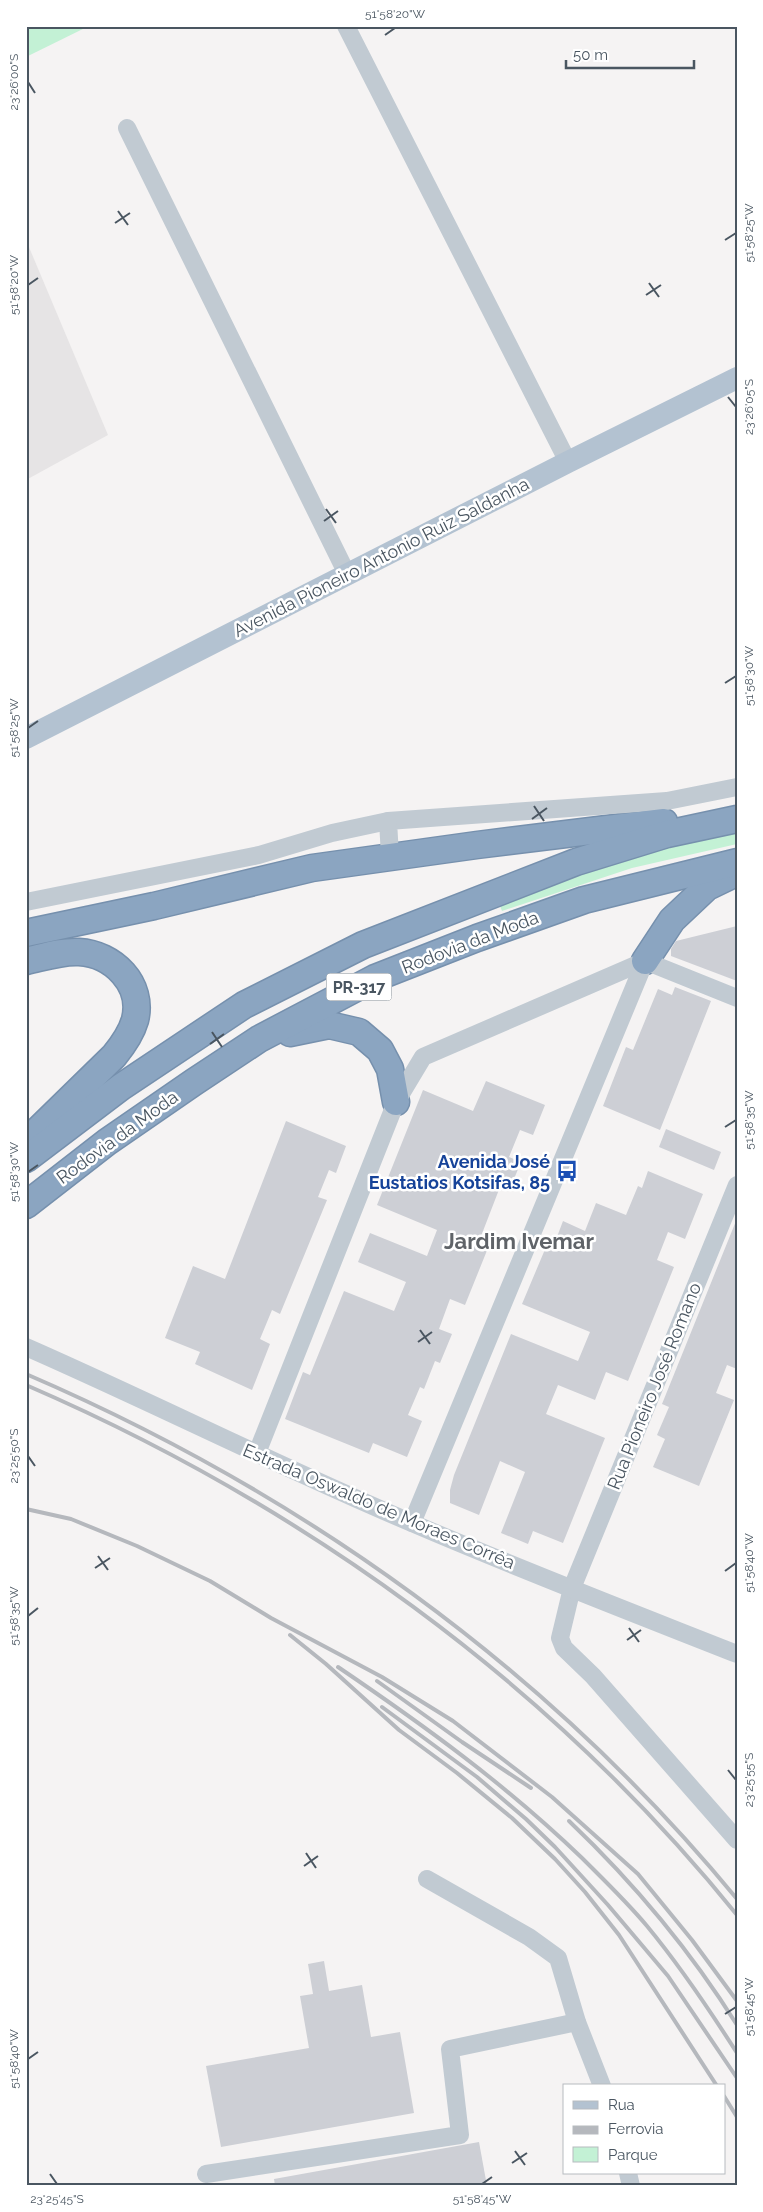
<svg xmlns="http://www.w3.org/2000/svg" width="763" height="2212" font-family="Raleway,sans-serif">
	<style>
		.education { fill: #e6e4e5 }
		.green { fill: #c3f1d5 }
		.building { fill: #cdcfd5 }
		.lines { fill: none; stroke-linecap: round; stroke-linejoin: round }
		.highway-casing { stroke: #7690ad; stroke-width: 29 }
		.minor { stroke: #c1cad2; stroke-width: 18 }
		.major { stroke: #b3c2d1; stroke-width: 22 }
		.highway { stroke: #8ba5c1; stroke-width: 26 }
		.rail { stroke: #b5b8bd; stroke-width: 4 }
		.ticks { fill: none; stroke: #4a5661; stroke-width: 2 }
		.labels { text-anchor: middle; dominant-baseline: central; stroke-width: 5; stroke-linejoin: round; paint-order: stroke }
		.shield { fill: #fff; stroke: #808990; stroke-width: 1 }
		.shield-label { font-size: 16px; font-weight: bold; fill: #4a5661 }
		.street-label { font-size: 18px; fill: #4a5661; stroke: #fff }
		.transit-label { font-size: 18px; font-weight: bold; fill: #164399; stroke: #fff; text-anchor: end }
		.district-label { font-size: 22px; font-weight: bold; fill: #5f6368; stroke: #fff }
		.neatline { fill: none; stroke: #4a5661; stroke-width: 2 }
		.ticks-label { font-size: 12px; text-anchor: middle; fill: #4a5661 }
	</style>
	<rect width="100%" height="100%" fill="#f5f3f3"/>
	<polygon class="education" points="26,240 108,435 26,480"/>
	<g class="green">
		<polygon points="26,26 89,26 26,57"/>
		<path d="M737,833V844L632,868L502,911L498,901C576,872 656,848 737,833Z"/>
	</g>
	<g class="building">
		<polygon points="737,926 737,981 671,956 671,949 676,941"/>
		<polygon points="675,987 711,1001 660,1130 603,1106 626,1047 633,1050 658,989 672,995"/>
		<polygon points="486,1081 545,1105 533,1135 520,1130 509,1157 521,1162 509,1191 500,1187 478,1244 488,1248 465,1305 450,1299 439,1329 452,1334 440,1363 435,1361 424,1389 420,1387 408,1415 422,1421 407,1457 373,1443 369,1453 285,1419 303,1372 310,1375 344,1291 394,1311 406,1282 358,1262 370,1233 427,1256 437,1230 377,1205 423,1090 473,1111"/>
		<polygon points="286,1121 346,1146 336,1173 329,1170 318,1197 327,1200 280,1314 272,1310 260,1339 270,1344 252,1390 195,1364 200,1352 165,1338 193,1266 225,1279"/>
		<polygon points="666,1129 721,1152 714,1170 659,1147"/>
		<polygon points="648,1171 703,1194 685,1239 668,1232 657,1260 674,1267 628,1381 606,1372 595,1400 558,1385 546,1414 605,1438 563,1543 533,1531 528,1544 501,1533 525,1472 500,1461 479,1515 450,1503 450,1490 454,1475 511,1334 578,1361 590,1332 522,1304 546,1247 552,1250 563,1221 585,1231 596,1203 626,1215 638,1186 642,1188"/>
		<polygon points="736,1221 737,1369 727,1365 716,1393 734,1400 699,1486 653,1467 665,1439 657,1435 669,1407 662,1404"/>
		<polygon points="324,1961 329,1991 362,1985 371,2037 400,2032 414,2113 221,2147 206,2066 309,2048 300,1996 313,1994 308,1964"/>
		<polygon points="479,2142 487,2186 275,2186 274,2179"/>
	</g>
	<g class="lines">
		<g class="highway-casing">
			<g id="highway">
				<polyline points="26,933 154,906 312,868 477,845 664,822"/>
				<path d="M26,961C44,957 61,951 79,952C113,954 144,984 135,1020C131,1034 123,1045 114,1056L30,1138"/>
				<polyline points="645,961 672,920 707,887 736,873"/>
				<polyline points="290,1033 329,1025 359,1032 380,1050 390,1069 396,1102"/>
				<polyline points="26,1159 121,1087 244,1005 363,945 576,862 667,834 737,819"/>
				<polyline points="26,1205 107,1142 194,1082 259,1039 375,978 477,938 584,900 737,862"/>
			</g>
		</g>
		<g class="minor">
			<polyline points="346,26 568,462"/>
			<polyline points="127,128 347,574"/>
			<polyline points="390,856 388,821 667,801 737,787"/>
			<polyline points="26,902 259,855 332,833 388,821"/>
			<polyline points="737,1185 572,1588 560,1638 564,1648 593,1676 737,1840"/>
			<path d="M26,1347C156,1404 282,1468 412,1523C519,1569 628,1611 737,1654"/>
			<polyline points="257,1453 396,1102 423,1057 645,961 737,998"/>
			<polyline points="412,1523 645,961"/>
			<polyline points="427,1879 529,1937 558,1958 577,2022 602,2086"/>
			<polyline points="628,2173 631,2186"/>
			<polyline points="206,2174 460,2135 450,2049 577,2022"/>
		</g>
		<polyline class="major" points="26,738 568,462 737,378"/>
		<use href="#highway" class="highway"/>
		<g class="rail">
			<path d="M26,1374C300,1492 547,1668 737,1899"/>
			<path d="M26,1385C299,1503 549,1682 737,1915"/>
			<polyline points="26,1509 71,1519 137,1546 210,1581 271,1618 382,1677 453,1721 552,1797 638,1874 692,1940 737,2001"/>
			<polyline points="290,1635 326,1664 399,1730 457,1773 512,1818 555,1859 585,1892 619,1935 717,2086"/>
			<path d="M338,1667C425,1726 505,1784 582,1858C604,1880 627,1902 647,1926C680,1966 709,2009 737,2053"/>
			<polyline points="377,1681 462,1742 531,1788"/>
			<polyline points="382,1707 477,1777 526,1819 555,1847 608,1905 668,1976 737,2078"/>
			<path d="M569,1821C633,1882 690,1950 737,2025"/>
			<polyline points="724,2096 737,2117"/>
		</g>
	</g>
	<path class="ticks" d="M385,35L395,28M28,82L35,93M118,211L128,225M115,223L130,213M725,240L736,233M649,283L659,297M28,285L38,278M646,295L661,285M728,397L736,407M326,509L336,523M324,521L338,511M725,683L736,676M28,728L38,721M534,806L544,821M532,819L547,808M212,1032L222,1047M210,1044L224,1034M725,1127L736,1120M28,1172L38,1165M420,1330L430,1344M418,1342L432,1332M28,1456L35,1466M98,1556L108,1570M95,1568L110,1558M725,1571L736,1563M28,1616L38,1608M629,1628L639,1642M627,1640L641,1630M728,1770L736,1780M306,1853L316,1868M304,1866L318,1856M725,2014L736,2007M28,2059L38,2052M515,2151L525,2165M512,2163L527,2153M50,2174L57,2184M482,2184L492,2177"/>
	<defs>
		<g id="bus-bare" transform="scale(1.725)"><path d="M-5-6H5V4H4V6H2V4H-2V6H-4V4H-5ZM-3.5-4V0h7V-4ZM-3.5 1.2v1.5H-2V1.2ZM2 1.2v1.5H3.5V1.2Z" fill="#1a4fb4" stroke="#fff" stroke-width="2.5" paint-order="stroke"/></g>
	</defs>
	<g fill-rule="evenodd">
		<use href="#bus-bare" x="567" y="1171"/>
	</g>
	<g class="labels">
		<rect class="shield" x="326.5" y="973.5" width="65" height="27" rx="4"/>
		<g class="shield-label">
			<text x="359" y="987">PR-317</text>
		</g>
		<g class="street-label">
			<text transform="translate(381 557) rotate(-27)">Avenida Pioneiro Antonio Ruiz Saldanha</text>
			<text transform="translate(470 942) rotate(-21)">Rodovia da Moda</text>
			<text transform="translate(117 1137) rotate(-36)">Rodovia da Moda</text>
			<text transform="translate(654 1386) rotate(-68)">Rua Pioneiro José Romano</text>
			<text transform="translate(379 1506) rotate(23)">Estrada Oswaldo de Moraes Corrêa</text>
		</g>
		<g class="transit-label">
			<text x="550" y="1161">Avenida José<tspan x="550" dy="21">Eustatios Kotsifas, 85</tspan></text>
		</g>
		<g class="district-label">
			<text x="519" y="1241">Jardim Ivemar</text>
		</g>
	</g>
	<rect width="763" height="2212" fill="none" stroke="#ffffff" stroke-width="55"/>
	<rect x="563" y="2084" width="162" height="90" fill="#ffffff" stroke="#b7bbc0"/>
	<rect x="573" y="2101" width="25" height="8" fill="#b3c2d1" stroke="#b7bbc0"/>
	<text x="608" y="2110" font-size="15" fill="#4a5661">Rua</text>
	<rect x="573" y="2126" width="25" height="8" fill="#b5b8bd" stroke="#b7bbc0"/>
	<text x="608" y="2134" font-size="15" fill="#4a5661">Ferrovia</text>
	<rect x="573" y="2147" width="25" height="15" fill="#c3f1d5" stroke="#b7bbc0"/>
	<text x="608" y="2160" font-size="15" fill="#4a5661">Parque</text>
	<path d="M566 60v8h128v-8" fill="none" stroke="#4a5661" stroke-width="2.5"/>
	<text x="573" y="60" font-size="15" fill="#4a5661" stroke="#ffffff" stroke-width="4" paint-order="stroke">50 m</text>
	<rect x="28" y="28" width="708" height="2156" class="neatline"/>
	<g class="ticks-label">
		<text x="395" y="18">51°58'20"W</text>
		<text transform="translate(14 82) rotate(-90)" y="4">23°26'00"S</text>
		<text transform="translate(749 233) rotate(-90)" y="4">51°58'25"W</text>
		<text transform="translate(14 285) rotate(-90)" y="4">51°58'20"W</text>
		<text transform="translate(749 407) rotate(-90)" y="4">23°26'05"S</text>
		<text transform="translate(749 676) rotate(-90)" y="4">51°58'30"W</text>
		<text transform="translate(14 728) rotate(-90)" y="4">51°58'25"W</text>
		<text transform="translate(749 1120) rotate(-90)" y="4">51°58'35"W</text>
		<text transform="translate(14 1172) rotate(-90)" y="4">51°58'30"W</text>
		<text transform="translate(14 1456) rotate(-90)" y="4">23°25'50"S</text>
		<text transform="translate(749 1563) rotate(-90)" y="4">51°58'40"W</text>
		<text transform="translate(14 1616) rotate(-90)" y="4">51°58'35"W</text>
		<text transform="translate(749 1780) rotate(-90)" y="4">23°25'55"S</text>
		<text transform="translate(749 2007) rotate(-90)" y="4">51°58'45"W</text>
		<text transform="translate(14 2059) rotate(-90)" y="4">51°58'40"W</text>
		<text x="57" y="2203">23°25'45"S</text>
		<text x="482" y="2203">51°58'45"W</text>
	</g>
</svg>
